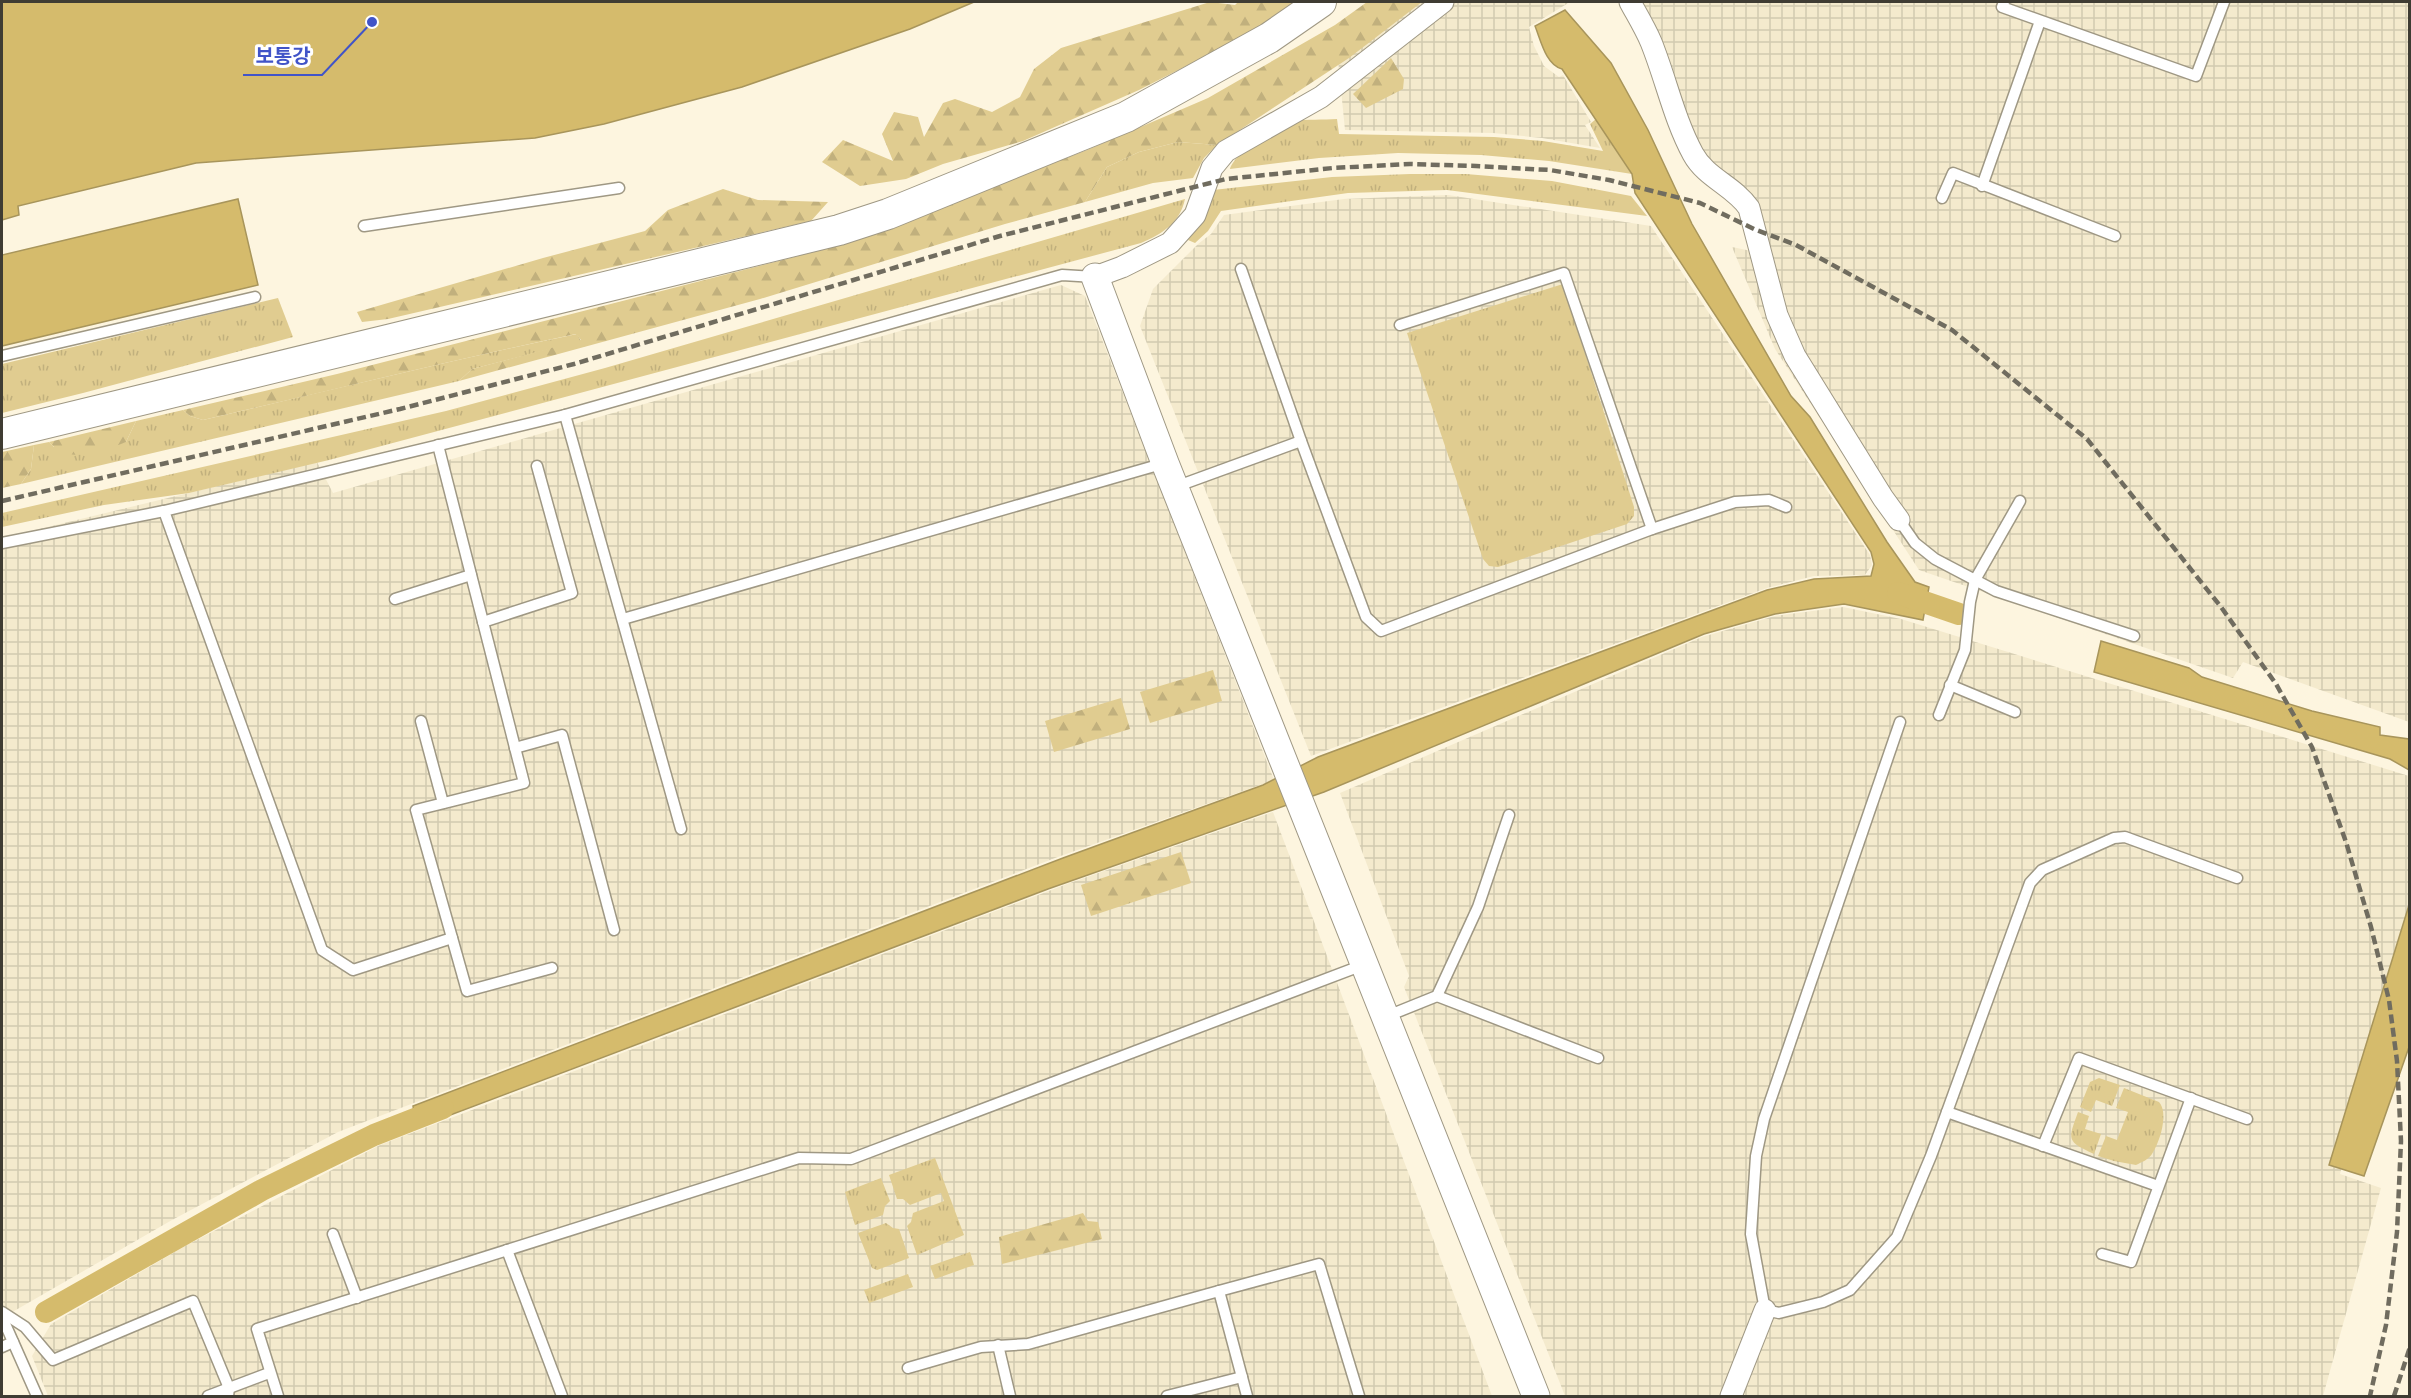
<svg xmlns="http://www.w3.org/2000/svg" width="2411" height="1398" font-family="'Zilla Slab','Noto Sans KR',serif">
	<style>
		.industrial { fill: url(#industrial-grid) }
		.grass { fill: url(#grass-tufts) }
		.forest { fill: url(#forest-firs) }
		.water { fill: #d5bb6c; stroke: #a8955b; stroke-width: 1.5 }
		.lines { fill: none; stroke-linecap: round; stroke-linejoin: round }
		.canal { stroke: #d5bb6c; stroke-width: 22 }
		.service-casing { stroke: #9f9884; stroke-width: 13 }
		.minor-casing { stroke: #9f9884; stroke-width: 23 }
		.tertiary-casing { stroke: #9f9884; stroke-width: 29 }
		.secondary-casing { stroke: #9f9884; stroke-width: 32 }
		.service { stroke: #fff; stroke-width: 10 }
		.minor { stroke: #fff; stroke-width: 21 }
		.tertiary { stroke: #fff; stroke-width: 27 }
		.secondary { stroke: #fff; stroke-width: 30 }
		.rail { stroke: #706c5f; stroke-width: 4.5; stroke-dasharray: 9 4.5; stroke-linecap: butt }
		.leader { fill: none; stroke: #4154c8; stroke-width: 2 }
		.callout-dot { fill: #4154c8; stroke: #fff; stroke-width: 2 }
		.callout-label { font-size: 20px; text-anchor: middle; font-weight: bold; fill: #4154c8; stroke: #fff; stroke-width: 6; stroke-linejoin: round; paint-order: stroke }
	</style>
	<defs>
		<pattern id="industrial-grid" width="8" height="8" patternUnits="userSpaceOnUse" patternTransform="scale(1.5)"><rect width="8" height="8" fill="#f4eacd"/><path d="M0 4h8M4 0v8" fill="none" stroke="#d2cab0"/></pattern>
		<pattern id="grass-tufts" width="24" height="20" patternUnits="userSpaceOnUse" patternTransform="scale(1.5)"><rect width="24" height="20" fill="#e0cc90"/><path d="M3 7l-1-3M5 7V3M7 7l1-3M15 17l-1-3M17 17v-4M19 17l1-3" fill="none" stroke="#c1b07d"/></pattern>
		<pattern id="forest-firs" width="22" height="20" patternUnits="userSpaceOnUse" patternTransform="scale(1.5)"><rect width="22" height="20" fill="#e0cc90"/><path d="M5 1l3.5 6h-7zM16 11l3.5 6h-7z" fill="#c1b07d"/></pattern>
	</defs>
	<rect width="100%" height="100%" fill="#fdf5df"/>
	<g class="industrial">
		<polygon points="1368,2 1570,2 1529,27 1534,46 1544,66 1559,77 1563,75 1591,122 1585,125 1600,148 1542,138 1493,133 1345,130 1335,29"/>
		<polygon points="1639,2 2409,2 2409,722 2243,662 2233,678 1919,570 1775,349 1732,247 1766,254 1709,164 1681,104"/>
		<polygon points="1448,195 1651,226 1870,555 1872,565 1865,575 1814,576 1767,588 1311,756 1140,326 1153,289 1198,244 1211,234 1224,215 1344,199"/>
		<polygon points="1061,285 1085,296 1274,780 1055,858 338,1132 172,1220 2,1318 2,538 317,462 333,493"/>
		<polygon points="1843,607 1901,619 2409,776 2409,926 2340,1174 2381,1188 2323,1396 1565,1396 1404,987 1409,976 1340,793 1702,637 1775,616"/>
		<polygon points="1273,812 1492,1396 48,1396 32,1356 51,1324 187,1245 380,1145 1067,884"/>
	</g>
	<g class="grass">
		<path d="M1337,119L1339,134L1494,137L1543,141L1603,151L1590,124L1596,119L1632,174L1549,161L1481,155L1398,153L1319,158L1230,169C1233,154 1279,123 1293,121C1307,119 1323,120 1337,119Z"/>
		<polygon points="1178,142 1217,145 1204,158 1193,178 1153,183 1085,202 1107,167 1139,152"/>
		<polygon points="1410,174 1466,174 1552,181 1631,196 1647,216 1447,190 1348,193 1221,211 1208,231 1195,243 1188,240 1200,220 1213,190 1332,177"/>
		<path d="M1185,199C1180,223 1162,234 1141,243L329,460L189,493L104,505L2,527V513L446,411L605,368Z"/>
		<polygon points="1563,284 1634,507 1634,516 1627,524 1498,567 1489,566 1483,559 1407,333"/>
		<polygon points="278,298 293,337 83,393 2,413 2,364"/>
		<path d="M577,334L581,341L472,369L459,381L21,484L31,469L34,445L49,442L54,447L126,442L136,421L183,410L190,416L203,420C328,391 451,360 577,334Z"/>
		<polygon points="2099,1078 2120,1085 2112,1106 2096,1100 2091,1112 2080,1107 2090,1082"/>
		<path d="M2124,1088L2159,1102C2169,1113 2160,1142 2152,1154C2148,1160 2142,1162 2136,1165L2114,1161L2098,1156L2106,1136L2117,1140L2128,1112L2116,1108Z"/>
		<path d="M2078,1112L2089,1116L2085,1129L2101,1134L2094,1154C2066,1141 2068,1140 2078,1112Z"/>
		<polygon points="935,1158 964,1235 917,1255 907,1226 911,1222 913,1213 944,1201 941,1193 910,1205 903,1199 897,1199 889,1175"/>
		<polygon points="881,1178 890,1201 885,1206 883,1215 855,1225 845,1192"/>
		<polygon points="886,1223 893,1228 899,1229 909,1258 877,1270 872,1268 858,1233"/>
		<polygon points="970,1252 974,1265 935,1279 930,1266"/>
		<polygon points="908,1274 913,1287 869,1303 864,1290"/>
	</g>
	<g class="forest">
		<polygon points="1210,2 1235,5 1238,2 1307,2 1292,12 1139,90 1023,141 943,164 906,179 860,186 822,162 843,140 893,161 882,134 894,112 918,117 924,137 943,103 955,99 992,112 1020,97 1034,69 1061,48"/>
		<path d="M1367,2H1422L1349,58L1217,145L1178,142L1139,152L1107,167L1085,202L1005,224L760,299L459,381L472,369L581,340L576,334C451,360 328,391 203,420L190,416L183,410L337,374L798,256L909,219L1087,150L1208,98L1335,25Z"/>
		<polygon points="1391,58 1404,79 1403,89 1366,108 1353,94"/>
		<polygon points="723,189 758,200 828,202 811,221 388,319 362,322 357,312 543,258 645,231 668,210"/>
		<path d="M136,421L126,442C101,452 69,465 49,442Z"/>
		<polygon points="34,445 31,469 21,484 2,488 2,452"/>
		<polygon points="1213,670 1222,701 1150,723 1140,692"/>
		<polygon points="1121,698 1130,729 1054,752 1045,721"/>
		<polygon points="1181,852 1191,883 1091,916 1081,885"/>
		<polygon points="1083,1213 1088,1221 1098,1222 1102,1239 1002,1264 999,1237"/>
	</g>
	<g class="water">
		<polygon points="2,2 974,2 910,29 742,87 604,124 535,138 196,163 18,206 19,215 2,220"/>
		<path d="M1565,10L1611,63L1648,130L1692,224L1791,396L1810,417L1887,542L1915,582L1929,587L1923,620L1844,604L1775,614L1704,634L1324,792L1048,889L416,1128L413,1106L1063,858L1263,785L1318,757L1767,590L1814,579L1871,576L1874,564L1871,552L1635,193L1632,174L1562,69C1546,65 1541,41 1535,26Z"/>
		<polygon points="238,199 258,285 2,346 2,255"/>
		<polygon points="2101,641 2189,668 2202,677 2312,711 2380,727 2380,735 2409,739 2409,770 2390,759 2094,672"/>
		<polygon points="2409,905 2409,1047 2364,1176 2329,1165"/>
	</g>
	<g class="lines">
		<g class="canal">
			<polyline points="1898,593 1959,614"/>
			<polyline points="46,1312 262,1190 374,1135 443,1108"/>
		</g>
		<g class="service-casing">
			<g id="service">
				<polyline points="2004,2 2002,7 2196,76 2224,2"/>
				<polyline points="1982,186 2040,21"/>
				<polyline points="1942,198 1953,173 2115,236"/>
				<polyline points="364,226 619,188"/>
				<polyline points="1241,269 1301,441 1366,617 1381,631 1652,529 1735,502 1769,500 1786,507"/>
				<polyline points="1400,325 1564,273 1652,529"/>
				<polyline points="2,356 255,297"/>
				<polyline points="565,415 681,829"/>
				<polyline points="438,445 524,783 416,810 467,991 552,968"/>
				<polyline points="1175,487 1301,441"/>
				<polyline points="164,511 322,950 353,970 452,938"/>
				<polyline points="1899,520 1915,543 1935,559 1996,591 2134,636"/>
				<polyline points="2,543 164,511 565,415 1062,275 1095,277"/>
				<polyline points="395,599 471,575"/>
				<polyline points="623,619 1165,463"/>
				<polyline points="483,622 572,593 537,466"/>
				<polyline points="1950,685 2015,712"/>
				<polyline points="1939,715 1965,650 1970,602 1975,580 2020,501"/>
				<polyline points="421,721 443,803"/>
				<polyline points="1900,722 1764,1119 1756,1156 1751,1234 1765,1310 1779,1313 1823,1302 1850,1290 1897,1237 1931,1156 2030,883 2042,870 2114,838 2125,837 2237,878"/>
				<polyline points="515,748 562,735 614,930"/>
				<polyline points="1437,996 1598,1058"/>
				<polyline points="1385,1017 1437,996 1478,907 1509,815"/>
				<polyline points="1947,1112 2158,1186"/>
				<polyline points="2043,1146 2079,1058 2247,1119"/>
				<polyline points="333,1234 357,1298"/>
				<polyline points="507,1250 562,1396"/>
				<polyline points="2102,1254 2131,1262 2191,1098"/>
				<polyline points="1219,1291 1319,1264 1359,1396"/>
				<polyline points="2,1312 25,1327 53,1360 193,1301 229,1388 228,1396"/>
				<polyline points="2,1317 37,1396"/>
				<polyline points="998,1345 1010,1396"/>
				<polyline points="2,1347 13,1342"/>
				<polyline points="908,1368 981,1347 1028,1344 1219,1291 1247,1396"/>
				<polyline points="208,1396 269,1373"/>
				<polyline points="278,1396 257,1329 799,1158 851,1159 1363,965"/>
				<polyline points="1167,1396 1242,1377"/>
			</g>
		</g>
		<g class="minor-casing">
			<g id="minor">
				<path d="M1630,2C1637,15 1645,28 1651,42C1666,79 1674,119 1693,154C1706,178 1734,186 1749,208L1777,315L1795,356L1883,498L1899,520"/>
				<polyline points="1095,277 1122,267 1170,243 1195,215 1212,168 1226,151 1321,97 1443,2"/>
				<polyline points="1731,1396 1765,1310"/>
			</g>
		</g>
		<g class="tertiary-casing">
			<polyline id="tertiary" points="1095,277 1165,463 1536,1396"/>
		</g>
		<g class="secondary-casing">
			<polyline id="secondary" points="2,434 839,230 888,214 1126,117 1269,38 1321,2"/>
		</g>
		<use href="#service" class="service"/>
		<use href="#minor" class="minor"/>
		<use href="#tertiary" class="tertiary"/>
		<use href="#secondary" class="secondary"/>
		<g class="rail">
			<polyline points="2,501 400,409 574,364 1000,236 1226,179 1333,168 1410,164 1476,166 1550,170 1609,180 1700,203 1754,229 1796,245 1952,330 2087,439 2221,607 2276,684 2312,747 2346,842 2371,927 2389,1000 2397,1061 2401,1141 2397,1232 2386,1325 2370,1396"/>
			<polyline points="2394,1396 2410,1347"/>
		</g>
	</g>
	<path class="leader" d="M372 22L322 75H243"/>
	<circle class="callout-dot" cx="372" cy="22" r="6"/>
	<g class="callout-label">
		<text x="283" y="63">보통강</text>
	</g>
	<rect width="2411" height="1398" fill="none" stroke="#3f3c33" stroke-width="6"/>
</svg>
